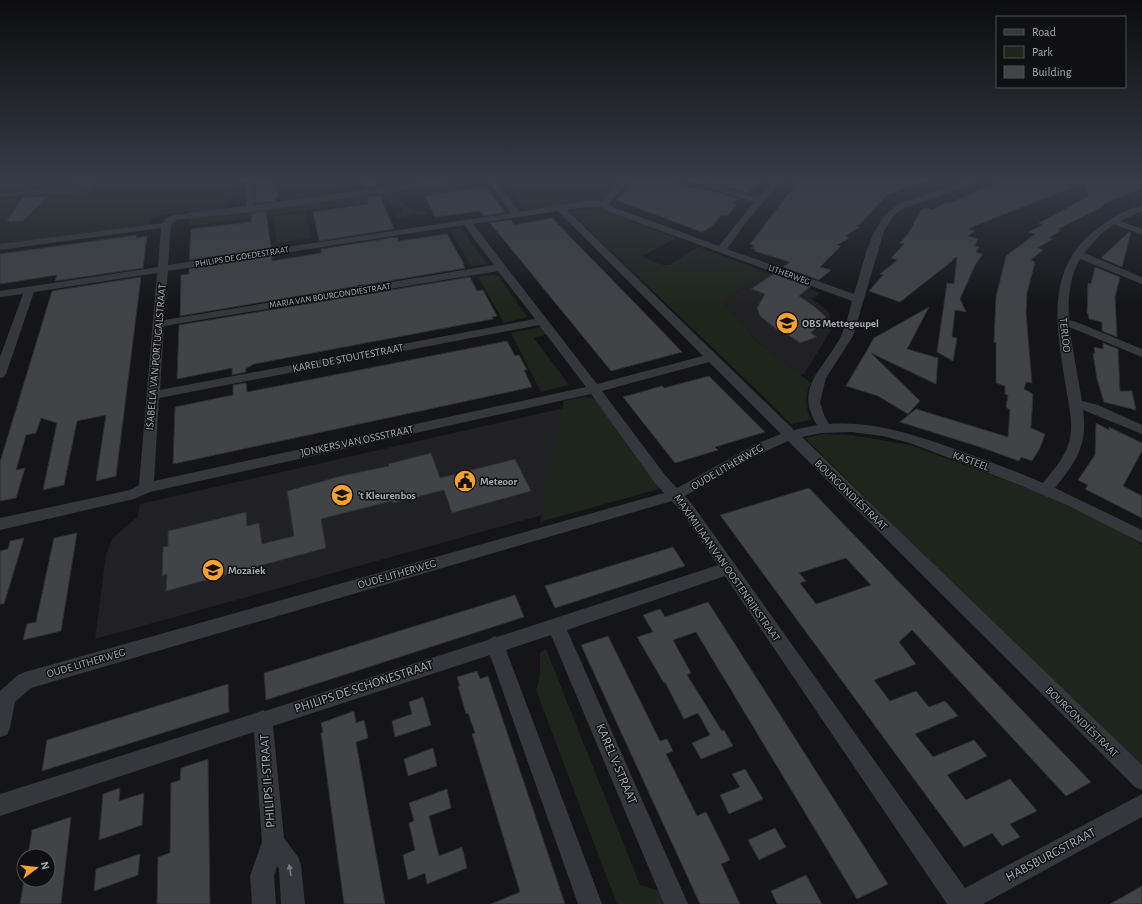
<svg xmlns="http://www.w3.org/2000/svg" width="1142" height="904" font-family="'Alegreya Sans',sans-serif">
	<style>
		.built { fill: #212124 }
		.green { fill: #1d251d }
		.water { fill: #2b353b }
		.building { fill: #414347; stroke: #2f2f33; fill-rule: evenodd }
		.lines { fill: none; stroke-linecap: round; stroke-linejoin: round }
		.minor { fill: #36373c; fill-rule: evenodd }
		.oneway { fill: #747880 }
		.labels { text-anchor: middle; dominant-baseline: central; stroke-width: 3; stroke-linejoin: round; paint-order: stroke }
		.far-street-label { font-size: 9px; fill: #a6adb7; stroke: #101012 }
		.poi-label { font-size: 11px; font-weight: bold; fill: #a6adb7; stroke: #101012; text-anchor: start }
		.street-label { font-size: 11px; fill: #a6adb7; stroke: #101012 }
		.near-street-label { font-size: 13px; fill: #a6adb7; stroke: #101012 }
	</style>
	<rect width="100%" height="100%" fill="#151517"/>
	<g class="built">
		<polygon points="766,272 820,293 812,299 827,310 830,315 829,322 835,324 804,374 799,374 754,339 744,324 723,302"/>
		<polygon points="586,403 647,486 95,639 106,554 113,538 138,516 140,504"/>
	</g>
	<g class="green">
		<polygon points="0,180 243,180 220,211 190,215 190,211 151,217 149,225 0,245"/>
		<polygon points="277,180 342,180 335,195 280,203"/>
		<polygon points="388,180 440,180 440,181 391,188"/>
		<polygon points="473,180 488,180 493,185 400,199 411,210 425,211 427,215 412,214 397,219 395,215 402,212 402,207 398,205 390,204 388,200 189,226 189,218"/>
		<polygon points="522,180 623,180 601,200 526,212 503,182"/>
		<path d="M598,208L676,238L642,256C649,260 661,266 669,265L698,247L766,272L723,302L744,324L754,339L811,383C804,396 805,405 811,420L791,424L760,393L569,211Z"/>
		<polygon points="305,212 311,238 277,243 273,216"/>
		<polygon points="459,228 462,229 487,264 471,266 450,230"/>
		<polygon points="492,275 498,276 528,317 504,323 478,277"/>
		<polygon points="541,327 549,334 534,338 569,385 541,392 511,333"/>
		<polygon points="583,397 600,398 666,487 540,522 564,401"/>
		<polygon points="823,434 851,435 910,445 1035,491 1110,525 1142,545 1142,769 805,438"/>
		<polygon points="546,649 640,885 663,892 667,904 617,904 536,690 540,676 540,653"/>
	</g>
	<polygon class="water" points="80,182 93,183 94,185 90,190 74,194 0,196 0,194 33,191"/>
	<g class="building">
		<polygon points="256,180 273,180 274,185 276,184 278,197 275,198 276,201 255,203"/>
		<polygon points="364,180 374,180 377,187 365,188"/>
		<polygon points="634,180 665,180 693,189 698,187 739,199 732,203 737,204 727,216 721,215 712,226 702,232 699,231 616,200"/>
		<polygon points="712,180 760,180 748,193 709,182"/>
		<polygon points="799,180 925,180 925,182 887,195 860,224 856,226 860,227 845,236 849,238 837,245 841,246 820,267 831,270 819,280 783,267 790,262 754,251 756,250 751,248 754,246 750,244"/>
		<polygon points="1003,180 1142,180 1142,188 1103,204 1104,205 1101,207 1102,207 1058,229 1061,230 1049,238 1053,239 1037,248 1043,250 1031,260 1035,262 1027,293 1026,313 1032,383 1026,382 1024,389 1033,394 1031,428 1045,434 1040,448 1032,461 1021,457 1019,461 980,447 900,422 916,409 1008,437 1010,410 1006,407 1008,395 1005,394 1005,386 996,383 996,342 994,343 996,297 1006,256 1035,234 1028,232 1043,225 1039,223 1089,196 1083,183 967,229 975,231 968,236 978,239 975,246 979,247 976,252 983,254 975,265 960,299 966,312 955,310 952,337 957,338 953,361 937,352 947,283 954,284 957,257 954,258 952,261 900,302 869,291 883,275 880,274 897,260 891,258 904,244 900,243 908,234 921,210 926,208 932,210 948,202 950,203"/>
		<polygon points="485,186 505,212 484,216 480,211 435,217 425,196"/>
		<polygon points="380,195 394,229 319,241 313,212 368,204 367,197"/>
		<polygon points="49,196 23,221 6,222 23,197"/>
		<polygon points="266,211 271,248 189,260 191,229 251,222 252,213"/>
		<polygon points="552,218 634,302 682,352 611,371 490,223 511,220 514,225"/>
		<polygon points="1129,232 1131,232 1122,267 1101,258"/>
		<polygon points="447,234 464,264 463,264 465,268 180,316 181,275 189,274 189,269 272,256 272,261 321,253 321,249 397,237 399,241"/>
		<polygon points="137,235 136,238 147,236 143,268 55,281 57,275 0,284 0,254"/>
		<polygon points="1095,267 1120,277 1115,297 1117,337 1102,331 1102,322 1089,319 1088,314 1087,313 1088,283 1091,284"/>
		<polygon points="773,274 810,287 799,296 815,307 826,317 811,333 817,337 800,343 778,328 776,329 760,316 757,308 765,294 751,289"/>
		<polygon points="141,277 116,476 96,481 106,415 77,421 64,485 43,490 57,423 41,418 36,433 26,435 16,470 25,468 16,498 0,501 0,462 52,291"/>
		<polygon points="470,277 477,291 483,290 497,316 492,317 493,319 254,364 245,369 246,372 232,375 232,368 177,379 179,325"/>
		<polygon points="929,307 907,349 938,358 936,384 871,353 920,401 908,414 878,396 846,386 874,338"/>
		<polygon points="507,341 515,356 519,355 527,370 524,370 532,387 173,464 175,407 233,395 233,385 246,383 247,392"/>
		<polygon points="1103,343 1118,349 1120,391 1132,391 1136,410 1104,402 1097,379 1093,353 1095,354 1094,347 1103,349"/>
		<polygon points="709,376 765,432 715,447 718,450 675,463 623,397 662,386 664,388"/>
		<polygon points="1096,423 1109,430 1109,427 1142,443 1142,451 1123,486 1142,496 1142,518 1085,489 1088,485 1078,480 1095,455"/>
		<polygon points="431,453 440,478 515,459 531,491 452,513 444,490 393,503 392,501 321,519 326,548 166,591 167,574 162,576 163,547 168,546 168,531 246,512 247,526 259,523 262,544 294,536 287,491 341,476 389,466 388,464"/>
		<path d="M809,488L1091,782L1066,796L912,630L899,642L916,664L874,680L890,701L916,691L929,707L945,701L958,716L915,734L933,757L974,740L987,756L947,775L966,800L1010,779L1037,811L1010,824L1020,837L1002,846L992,833L964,847L720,515ZM846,558L871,585L816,604L800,583L806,581L799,573Z"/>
		<polygon points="77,533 61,631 23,640 27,624 36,622 54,538"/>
		<polygon points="24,538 4,604 0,604 0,551 8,549 10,541"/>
		<polygon points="673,547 685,566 555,608 545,586"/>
		<polygon points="515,595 524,617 266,700 264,673"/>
		<polygon points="708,602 800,746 888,884 857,899 696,632 673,640 691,673 687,675 722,731 724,730 733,746 701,759 692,743 710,735 698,713 684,719 665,682 664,683 637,637 653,632 643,615 660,609 665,617"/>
		<polygon points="608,636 660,741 667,739 673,751 666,754 697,816 706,812 730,860 721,864 740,904 700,904 581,645"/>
		<polygon points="477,671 480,679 488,676 565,904 491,904 520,892 472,734 475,733 468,713 466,714 458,686 460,686 457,677"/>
		<polygon points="228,684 229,712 42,771 47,740"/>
		<polygon points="423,697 431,725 395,737 392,721 412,714 409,702"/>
		<polygon points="354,711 356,723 364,720 368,738 356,742 385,904 344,904 321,733 323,732 321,723"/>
		<polygon points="433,748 437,766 408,776 404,759"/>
		<polygon points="208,759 210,904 157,904 158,857 170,853 171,783 180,780 181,768"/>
		<polygon points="745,769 763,799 729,814 720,795 740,787 732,774"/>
		<polygon points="120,788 119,801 144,793 142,825 99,840 103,794"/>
		<polygon points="447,789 451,808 429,816 439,856 462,847 467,868 427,884 425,873 408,880 403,855 415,850 409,823 414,821 409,803"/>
		<polygon points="71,817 61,904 20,904 24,880 48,880 48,856 28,856 32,830"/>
		<polygon points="775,828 786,847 759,860 748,840"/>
		<polygon points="140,854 138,875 94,891 96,869"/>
		<polygon points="806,875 822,904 777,904 771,891"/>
		<polygon points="1142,886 1142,904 1110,904"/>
	</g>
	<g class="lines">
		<path class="minor" d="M245,180H253L254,205L439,180H461L457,182L250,212L176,220L171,225L168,265L511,213L488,180H496L519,212L586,201H601L623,180H632L608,204L613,207L719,246L754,202L687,182L686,180H698L758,198L775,180H783L747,221L727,249L854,294C864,264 869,222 899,204L967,180H979L978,182L905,208L895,214L884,231L853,336L826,378L820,402L824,415L829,424C875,421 918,436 960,451C988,461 1016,471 1043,483C1053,470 1065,458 1069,442C1074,424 1069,406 1066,388C1058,335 1045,280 1085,239C1101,224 1120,211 1142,205V211L1120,221L1142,229V235L1114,224L1100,235L1084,253L1142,277V284L1080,259C1069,278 1068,299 1069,320L1079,323L1142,349V357L1069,327L1082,401L1098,405L1142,425V434L1083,410C1088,445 1076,462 1055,488L1142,530V543L1069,506L1022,486L910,443L883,436L851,432L821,433L802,437L1142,765V790L1135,787L788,441L751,458L685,496L692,504L965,888L1142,794V817L983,904H947L725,576L567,630L688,904H664L551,635L506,650L602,904H578L490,655L273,726L284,838L298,857L301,865L305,904H281L279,869L277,866L274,876L276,904H252L250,876L262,842L254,732L0,816V794L256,713L263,710L265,711L488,640L495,636L497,637L718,565L682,512L672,501L31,688L15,702L10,728L7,735L0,737V691L18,675L25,672L664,493L655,483L591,394L150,492L134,499L0,530V518L130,490L139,485L157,273L34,292L6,374L4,377L0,378V357L23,294L0,297V291L158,267L161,228L0,250V244L163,223L165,219L174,215L246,206ZM586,207H601L607,211L852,301C849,312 846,326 841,336C825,368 793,387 817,425L794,430L567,210ZM558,211L703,356L597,384L473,224ZM464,225L494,265L164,320L168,271ZM498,271L535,319L160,390L164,326ZM539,325L586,387L154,481L159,398ZM709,362L781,434L756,444L677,488L665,475L602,391Z"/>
	</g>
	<defs><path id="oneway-solid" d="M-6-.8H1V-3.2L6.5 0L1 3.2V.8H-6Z"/></defs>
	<use class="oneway" href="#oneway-solid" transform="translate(290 870) rotate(-99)"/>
	<linearGradient id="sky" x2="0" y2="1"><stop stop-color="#0c0c0d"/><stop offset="0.59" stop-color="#353b47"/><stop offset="1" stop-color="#353b47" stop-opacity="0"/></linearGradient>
	<rect width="1142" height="306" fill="url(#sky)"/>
	<defs>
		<g id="school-disc" transform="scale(1.15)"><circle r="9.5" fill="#f6a22e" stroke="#101012"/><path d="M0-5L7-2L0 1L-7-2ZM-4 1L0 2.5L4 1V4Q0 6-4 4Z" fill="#111"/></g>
		<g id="civic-disc" transform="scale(1.15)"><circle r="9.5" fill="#f6a22e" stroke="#101012"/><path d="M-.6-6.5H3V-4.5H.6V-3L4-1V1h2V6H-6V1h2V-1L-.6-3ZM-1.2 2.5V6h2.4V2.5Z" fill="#111"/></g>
	</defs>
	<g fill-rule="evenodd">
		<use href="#school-disc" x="787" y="323"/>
		<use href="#civic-disc" x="465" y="481"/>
		<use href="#school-disc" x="342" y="495"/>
		<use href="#school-disc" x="213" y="570"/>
	</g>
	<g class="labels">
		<g class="far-street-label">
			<text transform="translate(242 257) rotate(-9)">PHILIPS DE GOEDESTRAAT</text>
			<text transform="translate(789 275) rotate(20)">LITHERWEG</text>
			<text transform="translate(330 296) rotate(-9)">MARIA VAN BOURGONDIËSTRAAT</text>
		</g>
		<g class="poi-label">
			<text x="802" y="323">OBS Mettegeupel</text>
			<text x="480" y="481">Meteoor</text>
			<text x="358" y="495">'t Kleurenbos</text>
			<text x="228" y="570">Mozaïek</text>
		</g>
		<g class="street-label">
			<text transform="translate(1065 335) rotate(83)">TERLOO</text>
			<text transform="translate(156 357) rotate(-85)">ISABELLA VAN PORTUGALSTRAAT</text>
			<text transform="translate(348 358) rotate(-11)">KAREL DE STOUTESTRAAT</text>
			<text transform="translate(357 441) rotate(-12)">JONKERS VAN OSSSTRAAT</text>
			<text transform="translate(971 461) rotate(20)">KASTEEL</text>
			<text transform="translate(727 467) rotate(-30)">OUDE LITHERWEG</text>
			<text transform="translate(851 495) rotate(44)">BOURGONDIËSTRAAT</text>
			<text transform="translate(727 568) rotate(55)">MAXIMILIAAN VAN OOSTENRIJKSTRAAT</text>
			<text transform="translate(397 574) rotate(-16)">OUDE LITHERWEG</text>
			<text transform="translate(86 663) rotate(-16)">OUDE LITHERWEG</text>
			<text transform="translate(1082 722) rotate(44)">BOURGONDIËSTRAAT</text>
		</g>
		<g class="near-street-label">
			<text transform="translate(364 687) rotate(-18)">PHILIPS DE SCHONESTRAAT</text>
			<text transform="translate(616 764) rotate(67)">KAREL V-STRAAT</text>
			<text transform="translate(268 781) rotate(-94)">PHILIPS II-STRAAT</text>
			<text transform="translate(1051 855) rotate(-28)">HABSBURGSTRAAT</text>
		</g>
	</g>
	<rect x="996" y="16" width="130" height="72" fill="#101012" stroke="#4c4f54"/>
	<rect x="1004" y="29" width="20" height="6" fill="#36373c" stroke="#4c4f54"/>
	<text x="1032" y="36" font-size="12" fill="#a6adb7">Road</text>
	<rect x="1004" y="46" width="20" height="12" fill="#1d251d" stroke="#4c4f54"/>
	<text x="1032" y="56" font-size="12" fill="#a6adb7">Park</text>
	<rect x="1004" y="66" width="20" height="12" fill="#414347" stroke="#4c4f54"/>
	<text x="1032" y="76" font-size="12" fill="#a6adb7">Building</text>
	<g transform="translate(36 868) rotate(75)"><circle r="19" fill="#101012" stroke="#4c4f54"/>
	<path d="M0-3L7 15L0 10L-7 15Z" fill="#f6a22e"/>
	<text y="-6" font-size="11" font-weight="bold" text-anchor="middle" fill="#a6adb7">N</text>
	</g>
</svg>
